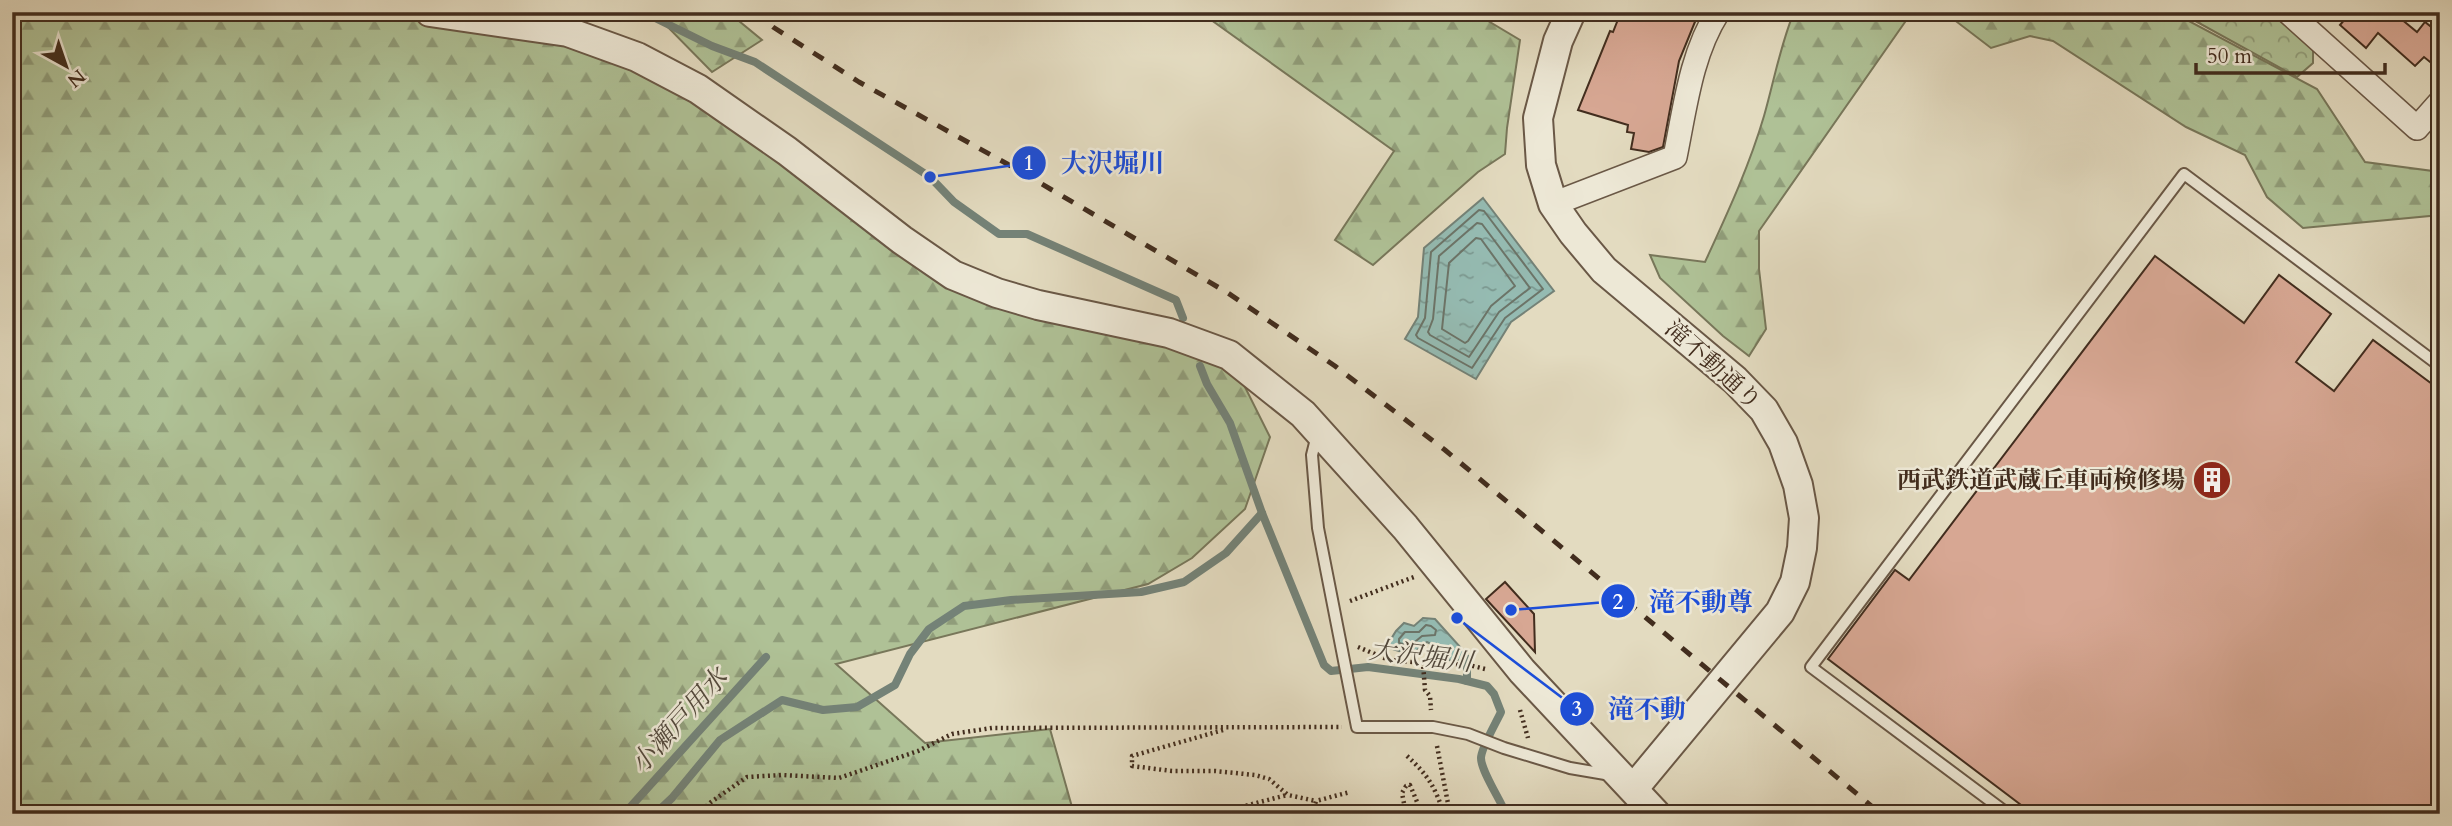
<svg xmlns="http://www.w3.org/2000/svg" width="2452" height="826" font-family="Cardo,'Noto Serif JP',serif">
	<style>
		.forest { fill: url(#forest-firs); stroke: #78775a; stroke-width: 2 }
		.park { fill: url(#park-crowns); stroke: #78775a; stroke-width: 2 }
		.water { fill: url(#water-ripples); stroke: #748277; stroke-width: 2 }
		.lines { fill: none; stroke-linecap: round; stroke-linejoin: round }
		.shore { stroke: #6c7468; stroke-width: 2 }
		.stream { stroke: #748277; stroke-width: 8 }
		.building { fill: #d7a793; stroke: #422d1e; stroke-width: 2 }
		.service-casing { stroke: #6a5846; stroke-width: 14 }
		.minor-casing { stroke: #6a5846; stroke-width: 26 }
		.tertiary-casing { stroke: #6a5846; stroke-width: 32 }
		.path { stroke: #422d1e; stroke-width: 4.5; stroke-dasharray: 2 3.5; stroke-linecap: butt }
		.service { stroke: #ede8d6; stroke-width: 10 }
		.minor { stroke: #ede8d6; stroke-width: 23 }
		.tertiary { stroke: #ede8d6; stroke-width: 28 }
		.rail { stroke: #422d1e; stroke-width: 5; stroke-dasharray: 12 12; stroke-linecap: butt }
		.labels { text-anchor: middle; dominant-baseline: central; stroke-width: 5; stroke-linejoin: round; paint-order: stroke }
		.street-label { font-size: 24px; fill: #422d1e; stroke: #ede8d6 }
		.poi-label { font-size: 24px; font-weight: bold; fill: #422d1e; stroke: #ede8d6; text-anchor: end }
		.water-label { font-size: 26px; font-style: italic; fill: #53493c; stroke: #ede8d6 }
		.leader { fill: none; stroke: #1d4ed8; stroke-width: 2.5 }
		.callout-dot { fill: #1d4ed8; stroke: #ede8d6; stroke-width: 2.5 }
		.mark-label { font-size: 21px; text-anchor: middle; font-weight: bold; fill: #fff }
		.callout-label { font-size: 26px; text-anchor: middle; font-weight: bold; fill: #1d4ed8; stroke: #ede8d6; stroke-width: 5; stroke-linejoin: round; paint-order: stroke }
	</style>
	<defs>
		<pattern id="forest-firs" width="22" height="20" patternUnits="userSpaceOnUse" patternTransform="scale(1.75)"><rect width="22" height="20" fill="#afc196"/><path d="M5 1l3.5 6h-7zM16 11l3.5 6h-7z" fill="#909d7a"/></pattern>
		<pattern id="park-crowns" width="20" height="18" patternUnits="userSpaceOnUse" patternTransform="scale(1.75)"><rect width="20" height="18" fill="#afc196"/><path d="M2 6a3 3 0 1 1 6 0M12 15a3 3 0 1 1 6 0" fill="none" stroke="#909d7a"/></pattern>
		<pattern id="water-ripples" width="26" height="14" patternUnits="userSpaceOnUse" patternTransform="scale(1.75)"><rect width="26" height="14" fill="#95bbb2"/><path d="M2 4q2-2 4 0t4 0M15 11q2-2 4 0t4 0" fill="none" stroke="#7b9890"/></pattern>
	</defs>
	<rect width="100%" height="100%" fill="#e3dbc0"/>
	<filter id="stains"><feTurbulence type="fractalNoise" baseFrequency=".00286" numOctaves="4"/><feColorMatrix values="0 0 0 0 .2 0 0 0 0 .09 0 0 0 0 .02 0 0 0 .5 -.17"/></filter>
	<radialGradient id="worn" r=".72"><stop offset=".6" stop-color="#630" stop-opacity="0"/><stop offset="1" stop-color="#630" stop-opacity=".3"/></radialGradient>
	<g class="forest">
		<polygon points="12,12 430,12 637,57 953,275 1229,355 1270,437 1245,509 1192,558 1148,584 836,664 925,743 1050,729 1074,814 12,814"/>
		<polygon points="653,12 728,12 762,40 712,72"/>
		<polygon points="1200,12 1473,12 1520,40 1507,128 1505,154 1478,172 1373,265 1335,240 1394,151"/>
		<path d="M1794,12H1912L1759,231V269L1766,329L1749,356L1723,336L1660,278L1650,255L1705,262C1727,214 1749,167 1764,116C1774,81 1780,46 1794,12Z"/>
		<polygon points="1944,12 2172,12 2317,89 2365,162 2440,172 2440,215 2303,228 2267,197 2245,155 2186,127 2053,41 2030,36 1991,48"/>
	</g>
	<polygon class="park" points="2179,12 2271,12 2313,50 2313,63 2297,77"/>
	<g class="water">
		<polygon points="1483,198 1554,291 1511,322 1476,379 1405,339 1418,317 1424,248"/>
		<polygon points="1423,618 1435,619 1470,658 1451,661 1442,655 1432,660 1427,655 1431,644 1427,642 1411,655 1386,647 1396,631 1404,623 1414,626"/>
	</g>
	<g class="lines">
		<g class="shore">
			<polygon points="1479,210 1484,211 1543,289 1505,318 1472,368 1418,338 1416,335 1425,318 1431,252"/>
			<polygon points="1477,223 1482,224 1530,288 1499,312 1469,357 1430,335 1428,332 1433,319 1439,256"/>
			<polygon points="1476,238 1481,239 1515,286 1491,306 1468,341 1465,343 1442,329 1449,263"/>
			<polygon points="1426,625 1431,626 1436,630 1435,635 1422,636 1410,646 1399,643 1399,639 1405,632 1419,632"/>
		</g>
		<g class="stream">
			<polyline points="643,12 712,46 755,62 930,177 954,202 999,234 1027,234 1176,300 1183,318"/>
			<path d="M1200,366L1207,384L1230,423L1262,513L1324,665L1331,671L1368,667L1459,679L1487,686L1494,694L1501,712C1496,723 1481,748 1481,758C1481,771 1500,799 1506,814"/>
			<polyline points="1467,660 1467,681"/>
			<polyline points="624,814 766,657"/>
			<polyline points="655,814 672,798 720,740 782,700 823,710 857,707 895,685 910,654 929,629 964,606 1011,600 1141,592 1184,582 1226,553 1262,513"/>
		</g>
	</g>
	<g class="building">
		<polygon points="1621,12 1699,12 1679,61 1663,147 1649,152 1631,149 1634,133 1627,132 1628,125 1578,110 1610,31 1613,32"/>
		<polygon points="2351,12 2397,12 2395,14 2417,32 2425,22 2440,34 2440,70 2424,57 2415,66 2378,33 2366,48 2340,25"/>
		<polygon points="2155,256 2244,323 2279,275 2331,314 2296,362 2334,391 2373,340 2440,390 2440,814 2033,814 1828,659 1895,570 1909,580"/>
		<polygon points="1505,582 1534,614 1535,652 1486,599"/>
	</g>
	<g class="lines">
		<g class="service-casing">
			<g id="service">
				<polyline points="1317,435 1312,455 1318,528 1357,727 1433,727 1468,734 1504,748 1570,768 1611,775"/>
				<polyline points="2008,814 1811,667 2184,174 2440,366"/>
			</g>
		</g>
		<g class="minor-casing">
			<g id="minor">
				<polyline points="2288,12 2417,128 2440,102"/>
				<path d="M1553,204L1675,157C1685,108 1691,54 1718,12"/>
			</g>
		</g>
		<g class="tertiary-casing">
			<g id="tertiary">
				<polyline points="430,12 568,32 637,57 698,89 787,151 902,240 953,275 997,293 1038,305 1169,333 1229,355 1303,414 1405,527 1522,671 1656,814"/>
				<polyline points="1571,12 1558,41 1538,118 1541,165 1553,204 1573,233 1604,270 1735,380 1764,410 1783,443 1798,485 1804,518 1802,548 1795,582 1780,612 1634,788"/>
			</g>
		</g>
		<g class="path">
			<polyline points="1350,601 1414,577"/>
			<polyline points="1358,647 1389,660 1423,663 1425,690 1430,696 1431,710"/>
			<polyline points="1423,663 1469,665 1485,669"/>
			<polyline points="1520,710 1528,738"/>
			<polyline points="1223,730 1132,756 1132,766 1172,771 1215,771 1255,775 1269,779 1288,795 1316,801"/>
			<polyline points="1437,746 1450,814"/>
			<path d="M1407,756C1428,775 1435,787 1444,814"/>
			<polyline points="698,814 711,802 747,777 782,775 839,778 918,751 952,734 992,728 1342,727"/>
			<polyline points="1214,814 1287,795"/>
			<polyline points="1312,814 1316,801 1350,792"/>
			<polyline points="1406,814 1402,793 1406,786 1410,785 1422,814"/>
		</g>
		<use href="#service" class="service"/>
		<use href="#minor" class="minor"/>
		<use href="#tertiary" class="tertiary"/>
		<polyline class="rail" points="754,12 773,27 859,82 1011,166 1228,293 1335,366 1445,450 1881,814"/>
	</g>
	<defs>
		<g id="building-disc" transform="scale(2.0125)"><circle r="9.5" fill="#8f2418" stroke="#ede8d6"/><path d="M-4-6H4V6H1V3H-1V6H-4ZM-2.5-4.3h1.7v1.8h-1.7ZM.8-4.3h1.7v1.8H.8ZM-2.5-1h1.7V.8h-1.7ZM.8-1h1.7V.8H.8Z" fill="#fff"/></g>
	</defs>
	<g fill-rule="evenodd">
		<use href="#building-disc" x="2212" y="480"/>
	</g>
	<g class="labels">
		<g class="street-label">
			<text transform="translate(1713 365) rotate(42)">滝不動通り</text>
		</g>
		<g class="poi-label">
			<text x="2185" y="480">西武鉄道武蔵丘車両検修場</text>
		</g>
		<g class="water-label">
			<text transform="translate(1421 656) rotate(7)">大沢堀川</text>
			<text transform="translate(679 721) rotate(-48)">小瀬戸用水</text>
		</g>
	</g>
	<path class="leader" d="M930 177L1029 163M1511 610L1618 601M1457 618L1577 709"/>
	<g class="callout-dot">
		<circle cx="930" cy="177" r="7"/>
		<circle cx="1511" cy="610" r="7"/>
		<circle cx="1457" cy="618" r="7"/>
		<circle cx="1029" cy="163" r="18"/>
		<circle cx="1618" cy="601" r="18"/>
		<circle cx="1577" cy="709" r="18"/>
	</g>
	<g class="mark-label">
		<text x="1029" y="170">1</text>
		<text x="1618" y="609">2</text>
		<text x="1577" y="716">3</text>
	</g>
	<g class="callout-label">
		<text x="1113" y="172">大沢堀川</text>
		<text x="1701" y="611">滝不動尊</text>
		<text x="1647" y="718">滝不動</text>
	</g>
	<rect width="2452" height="826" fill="none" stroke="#e3dbc0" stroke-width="42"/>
	<rect x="14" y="14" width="2424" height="798" fill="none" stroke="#422d1e" stroke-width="3.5"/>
	<rect x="21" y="21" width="2410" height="784" fill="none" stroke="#422d1e" stroke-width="2"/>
	<g transform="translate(66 66) rotate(140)" stroke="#ede8d6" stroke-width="5" paint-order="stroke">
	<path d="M0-5L12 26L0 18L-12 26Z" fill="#422d1e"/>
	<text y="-10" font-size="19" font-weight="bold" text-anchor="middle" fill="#422d1e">N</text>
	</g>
	<path d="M2196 63v10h189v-10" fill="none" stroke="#422d1e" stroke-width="3.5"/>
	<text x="2207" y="63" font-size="21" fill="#422d1e" stroke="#ede8d6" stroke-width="5" paint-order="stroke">50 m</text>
	<rect width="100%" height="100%" filter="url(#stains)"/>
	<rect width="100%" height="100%" fill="url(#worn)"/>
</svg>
